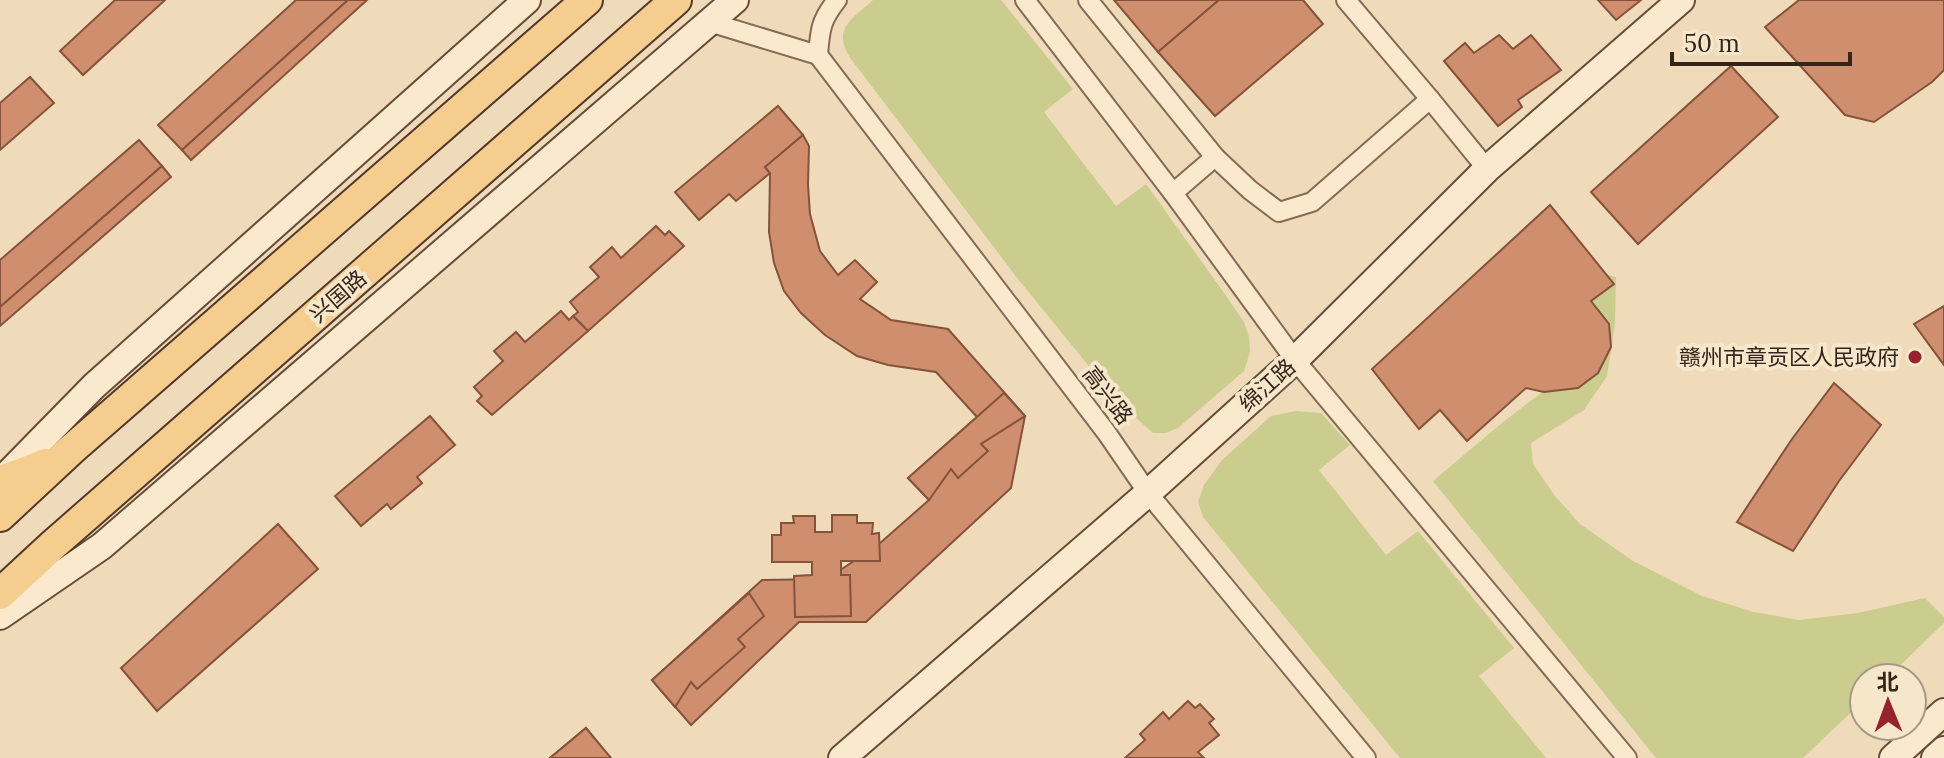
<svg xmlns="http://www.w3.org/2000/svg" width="1944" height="758" font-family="Lora,'Noto Sans SC',serif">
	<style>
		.green { fill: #cacd8e }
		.building { fill: #cf8f6e; stroke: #865239; stroke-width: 2 }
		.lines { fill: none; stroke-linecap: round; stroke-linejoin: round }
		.street-casing { stroke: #866b54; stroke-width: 22 }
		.secondary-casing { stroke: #674c38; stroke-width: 30 }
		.primary-casing { stroke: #533929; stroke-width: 34 }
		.street { stroke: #fae9cd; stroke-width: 18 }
		.secondary { stroke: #fae9cd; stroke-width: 26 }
		.primary { stroke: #f5cd8f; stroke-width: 30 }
		.poi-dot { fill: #97222c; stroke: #f6e6ca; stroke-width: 3 }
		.labels { text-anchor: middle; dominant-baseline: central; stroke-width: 8; stroke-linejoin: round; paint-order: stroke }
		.street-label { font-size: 22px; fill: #34251a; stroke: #f6e6ca }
		.poi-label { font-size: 22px; fill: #34251a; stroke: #f6e6ca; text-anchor: end }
	</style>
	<rect width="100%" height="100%" fill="#efdbba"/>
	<g class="green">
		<path d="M873,0H1001L1073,89L1044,112L1116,206L1146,184L1222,290L1244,322L1249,337L1250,352L1244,371L1178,428L1166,433H1153L1118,402L1018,279L851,59C831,29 852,19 873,0Z"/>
		<polygon points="1596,271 1616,277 1615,324 1607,376 1584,410 1531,443 1533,464 1555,496 1580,524 1633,561 1702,596 1754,612 1799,620 1858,613 1925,598 1944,617 1944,623 1887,678 1864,678 1864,700 1803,758 1656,758 1433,481 1503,422 1553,384 1591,305"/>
		<polygon points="1296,411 1321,413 1350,445 1319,470 1386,555 1418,531 1514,648 1479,676 1546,758 1400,758 1203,517 1198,502 1204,485 1222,460 1271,416"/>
	</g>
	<g class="building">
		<polygon points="115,0 165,0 83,75 60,51"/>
		<polygon points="296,0 348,0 182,150 158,125"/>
		<polygon points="348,0 367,0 191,160 182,150"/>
		<polygon points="1114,0 1219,0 1158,52"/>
		<polygon points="1219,0 1303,0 1323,24 1215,116 1158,52"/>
		<polygon points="1598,0 1641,0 1616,20"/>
		<polygon points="1799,0 1944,0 1944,70 1932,82 1874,122 1845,115 1765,27"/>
		<polygon points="1499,35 1513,49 1531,35 1561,70 1518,100 1522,107 1498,126 1444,61 1465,43 1474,53"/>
		<polygon points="1731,66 1778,117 1638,244 1591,192"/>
		<polygon points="30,77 54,103 0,150 0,103"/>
		<polygon points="778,106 803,135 765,167 770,173 736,201 729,194 699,220 675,192"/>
		<polygon points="803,135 809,146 808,185 810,214 820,251 838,275 855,260 877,282 860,299 891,320 948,329 1025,416 1011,488 866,622 799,622 691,725 652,680 762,580 827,579 879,544 929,500 908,478 977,417 936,372 888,365 857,356 825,335 801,313 784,291 774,263 769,232 770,173 765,167"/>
		<polygon points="139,140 162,166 0,307 0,260"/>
		<polygon points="162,166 171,177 0,326 0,307"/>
		<polygon points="1550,205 1614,284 1591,301 1609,324 1611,347 1598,373 1578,388 1544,392 1526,388 1467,441 1440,410 1419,429 1372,369"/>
		<polygon points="656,226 665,235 669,231 684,246 588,331 573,316 578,312 570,302 599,277 590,267 612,247 621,258"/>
		<polygon points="1944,306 1944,365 1914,324"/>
		<polygon points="561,311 569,320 573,316 588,331 492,415 477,401 482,396 474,387 503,361 494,351 516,332 525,342"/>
		<polygon points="1834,383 1881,425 1839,481 1793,551 1737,522 1792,439"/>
		<polygon points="1004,393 1025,416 981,444 988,451 958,478 951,469 929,500 908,478"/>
		<polygon points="430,416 455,445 417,477 422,483 391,509 387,504 361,526 335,496"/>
		<polygon points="832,515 857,515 857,523 873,523 872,534 879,533 880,561 841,561 841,575 850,575 851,616 795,617 794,576 812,575 812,562 772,562 772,535 781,535 781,523 794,523 793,516 815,516 815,532 832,532"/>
		<polygon points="278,524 318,569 157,711 121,668"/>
		<polygon points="749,593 764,616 738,639 745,647 697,689 691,682 675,707 652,680"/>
		<polygon points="1188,701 1195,708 1200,704 1214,719 1209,723 1219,735 1198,752 1204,758 1125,758 1145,740 1140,734 1163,712 1169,719"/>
		<polygon points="586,728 608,756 605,758 550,758"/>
		<polygon points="586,728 611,758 550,758"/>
	</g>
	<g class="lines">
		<g class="street-casing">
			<g id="street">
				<polyline points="1025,0 1173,193 1295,360 1627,758"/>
				<polyline points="1088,0 1215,157 1250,190 1279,212 1312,202 1430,99"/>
				<polyline points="1346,0 1430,99 1487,169"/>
				<polyline points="709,22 818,55"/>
				<polyline points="818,55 1106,432 1148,493 1366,758"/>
				<path d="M818,55C820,29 821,20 837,0"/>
				<polyline points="1173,193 1215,157"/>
			</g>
		</g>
		<g class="secondary-casing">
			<g id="secondary">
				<polyline points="2,480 94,386 527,0"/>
				<polyline points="0,616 102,546 735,0"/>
				<polyline points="842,758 1148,493 1295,360 1487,169 1681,0"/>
				<polyline points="1893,758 1944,712"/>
				<polyline points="1935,758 1944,750"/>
			</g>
		</g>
		<g class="primary-casing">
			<g id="primary">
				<polyline points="0,481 24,473 46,464"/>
				<polyline points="0,516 72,449 587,0"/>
				<polyline points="0,594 54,544 676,0"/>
			</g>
		</g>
		<use href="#street" class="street"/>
		<use href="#secondary" class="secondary"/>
		<use href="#primary" class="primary"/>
	</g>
	<circle class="poi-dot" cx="1915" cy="357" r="8"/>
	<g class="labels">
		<g class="street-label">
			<text transform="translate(338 296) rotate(-41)">兴国路</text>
			<text transform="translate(1267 385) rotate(-42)">绵江路</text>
			<text transform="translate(1108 395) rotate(53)">高兴路</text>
		</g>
		<g class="poi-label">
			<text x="1899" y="357">赣州市章贡区人民政府</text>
		</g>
	</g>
	<g transform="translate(1888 702) rotate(359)"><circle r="38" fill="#f6e6ca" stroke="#a89984" stroke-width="2"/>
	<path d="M0-6L14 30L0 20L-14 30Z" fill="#97222c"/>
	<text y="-12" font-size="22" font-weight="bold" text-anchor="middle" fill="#34251a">北</text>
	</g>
	<path d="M1672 52v12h178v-12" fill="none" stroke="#34251a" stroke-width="4"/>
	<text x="1684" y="52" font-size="24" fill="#34251a" stroke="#f6e6ca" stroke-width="6" paint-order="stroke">50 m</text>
</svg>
